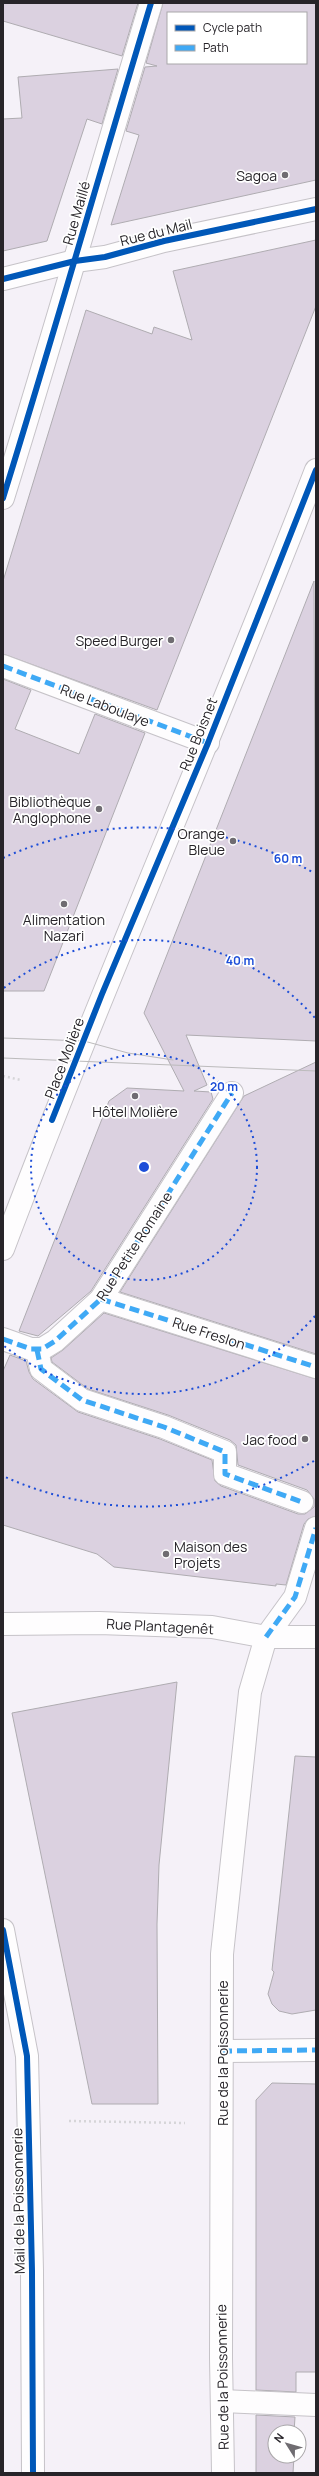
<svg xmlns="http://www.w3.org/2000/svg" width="319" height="2476" font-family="Manrope,sans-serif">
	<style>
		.building { fill: #dbd1e0; stroke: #afacb1; fill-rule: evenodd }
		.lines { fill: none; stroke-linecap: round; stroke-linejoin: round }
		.street-casing { stroke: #c6c3c8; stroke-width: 24 }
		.path { stroke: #d6d5d8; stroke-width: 2.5; stroke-dasharray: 2 3; stroke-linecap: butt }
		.street { stroke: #fefdfe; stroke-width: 22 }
		.tram { stroke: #bcbbbc; stroke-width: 1 }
		.quiet { stroke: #3fa9f5; stroke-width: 5; stroke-dasharray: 10 5; stroke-linecap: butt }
		.cycleway-casing { stroke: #fff; stroke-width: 8 }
		.cycleway { stroke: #0057b8; stroke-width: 6 }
		.ring { fill: none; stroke: #1d4ed8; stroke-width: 2; stroke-dasharray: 2 4 }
		.poi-dot { fill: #6f6c71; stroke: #fff; stroke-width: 1.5 }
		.labels { text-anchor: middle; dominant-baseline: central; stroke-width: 3.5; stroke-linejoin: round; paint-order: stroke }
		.poi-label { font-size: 14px; fill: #272429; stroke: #fff; text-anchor: end }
		.street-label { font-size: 14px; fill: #272429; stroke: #fff }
		.centre { fill: #1d4ed8; stroke: #fff; stroke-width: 2 }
		.ring-label { font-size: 12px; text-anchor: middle; font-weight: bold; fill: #1d4ed8; stroke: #fff; stroke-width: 3.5; stroke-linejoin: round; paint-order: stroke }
	</style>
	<rect width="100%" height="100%" fill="#f5f1f8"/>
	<g class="building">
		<polygon points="3,3 138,3 122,56 3,21"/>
		<path d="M163,3H316V180L111,225L139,135L126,131L145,67L157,66L146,63ZM168,13H306V63H168Z"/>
		<polygon points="118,69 102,124 87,119 47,241 3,251 3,119 22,118 18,77"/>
		<polygon points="316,240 316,306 157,710 3,654 3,581 86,310 152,334 154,327 192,340 173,271"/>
		<polygon points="314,581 316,1041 186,1035 207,1085 194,1091 211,1092 213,1099 91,1291 38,1336 19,1331 109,1101 127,1088 184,1091 144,1013"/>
		<polygon points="3,679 31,690 15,729 79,754 95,714 145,733 44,991 3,991"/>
		<polygon points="316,1062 316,1354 120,1292 244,1096"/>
		<polygon points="104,1313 316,1379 316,1516 308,1519 304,1524 286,1585 276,1584 276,1586 114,1567 97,1554 3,1525 3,1371 10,1355 26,1361 29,1372 33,1379 78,1412 160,1439 212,1460 215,1481 221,1486 298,1514 305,1514 314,1507 314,1499 307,1490 238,1465 236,1445 230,1440 168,1415 88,1389 52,1362 51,1358 63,1350"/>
		<polygon points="177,1682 159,1865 157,1924 158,2104 92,2104 12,1713"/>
		<polygon points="295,1756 316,1757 316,2010 292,2014 279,2011 272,2004 268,1994 274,1972 272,1970"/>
		<polygon points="272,2083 316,2084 316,2372 296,2372 296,2392 256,2390 256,2100"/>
		<polygon points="256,2415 295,2417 294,2432 275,2432 275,2456 294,2456 293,2473 256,2473"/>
	</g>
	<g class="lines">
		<g class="street-casing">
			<g id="street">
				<polyline points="3,279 75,261 105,257 164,241 316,209"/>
				<path d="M3,498C54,334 101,168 151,3"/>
				<polyline points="3,666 208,743"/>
				<path d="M3,1249C102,987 215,731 316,470"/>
				<polyline points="101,1299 316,1367"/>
				<polyline points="3,1339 31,1349 42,1349 55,1341 101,1299 232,1093"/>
				<polyline points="37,1350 41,1369 82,1400 164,1427 225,1452 225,1474 302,1502"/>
				<polyline points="3,1624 99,1623 212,1627 266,1637 316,1637"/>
				<polyline points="3,1930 27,2056 32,2271 33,2473"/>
				<polyline points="222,2051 316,2050"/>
				<polyline points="222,2401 316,2405"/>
				<polyline points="223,2473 221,2358 222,1954 250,1692 266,1637 295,1597 316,1528"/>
			</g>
		</g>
		<g class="path">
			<polyline points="3,1076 21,1080"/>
			<polyline points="69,2121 185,2123"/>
		</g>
		<use href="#street" class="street"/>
		<g class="tram">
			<polyline points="3,1038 84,1041 128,1053 173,1060"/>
			<polyline points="3,1058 316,1071"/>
		</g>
		<g class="quiet">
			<polyline points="3,666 208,743"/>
			<polyline points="101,1299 316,1367"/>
			<polyline points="3,1339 31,1349 42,1349 55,1341 101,1299 232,1093"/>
			<polyline points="37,1350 41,1369 82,1400 164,1427 225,1452 225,1474 302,1502"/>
			<polyline points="266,1637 295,1597 316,1528"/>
			<polyline points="222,2051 316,2050"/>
		</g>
		<g class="cycleway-casing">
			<g id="cycleway">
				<polyline points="3,279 75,261 105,257 164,241 316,209"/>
				<path d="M3,498C54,334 101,168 151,3"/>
				<polyline points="52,1120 102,994 208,743 316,470"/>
				<polyline points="3,1930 27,2056 32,2271 33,2473"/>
			</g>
		</g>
		<use href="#cycleway" class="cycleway"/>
	</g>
	<g class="ring">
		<circle cx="144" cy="1167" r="113"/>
		<path d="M315 1316A227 227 0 0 1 4 1346M4 988A227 227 0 0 1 315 1018"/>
		<path d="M314 1461A340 340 0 0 1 3 1476M3 858A340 340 0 0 1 314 873"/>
	</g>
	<g class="poi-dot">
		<circle cx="285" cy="175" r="4"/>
		<circle cx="171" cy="640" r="4"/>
		<circle cx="99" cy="809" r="4"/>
		<circle cx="233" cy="841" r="4"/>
		<circle cx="64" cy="904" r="4"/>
		<circle cx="135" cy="1096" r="4"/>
		<circle cx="305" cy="1439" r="4"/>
		<circle cx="166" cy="1554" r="4"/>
	</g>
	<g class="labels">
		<g class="poi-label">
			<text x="277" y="175">Sagoa</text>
			<text x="163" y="640">Speed Burger</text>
			<text x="91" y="801">Bibliothèque<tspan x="91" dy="16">Anglophone</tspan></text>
			<text x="225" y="833">Orange<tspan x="225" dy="16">Bleue</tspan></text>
			<text x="64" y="919" text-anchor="middle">Alimentation<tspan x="64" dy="16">Nazari</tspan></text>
			<text x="135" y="1111" text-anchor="middle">Hôtel Molière</text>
			<text x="297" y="1439">Jac food</text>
			<text x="174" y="1546" text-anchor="start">Maison des<tspan x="174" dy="16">Projets</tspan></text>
		</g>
		<g class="street-label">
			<text transform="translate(76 213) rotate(-74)">Rue Maillé</text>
			<text transform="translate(156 232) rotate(-14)">Rue du Mail</text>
			<text transform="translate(105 705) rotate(21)">Rue Laboulaye</text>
			<text transform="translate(198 734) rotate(-68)">Rue Boisnet</text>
			<text transform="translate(64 1058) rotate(-69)">Place Molière</text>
			<text transform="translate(134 1246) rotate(-57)">Rue Petite Romaine</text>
			<text transform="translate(209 1333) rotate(18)">Rue Freslon</text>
			<text transform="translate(160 1626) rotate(3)">Rue Plantagenêt</text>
			<text transform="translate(222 2053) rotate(-90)">Rue de la Poissonnerie</text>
			<text transform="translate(18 2201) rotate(-91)">Mail de la Poissonnerie</text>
			<text transform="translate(222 2377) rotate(-91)">Rue de la Poissonnerie</text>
		</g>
	</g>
	<circle cx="144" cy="1167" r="6" class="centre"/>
	<g class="ring-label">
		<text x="288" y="863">60 m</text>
		<text x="240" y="965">40 m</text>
		<text x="224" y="1091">20 m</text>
	</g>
	<rect width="319" height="2476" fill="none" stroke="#272429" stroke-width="8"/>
	<rect x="167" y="12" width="140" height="52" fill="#ffffff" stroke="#a9a7a9"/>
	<rect x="175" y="25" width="20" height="6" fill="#0057b8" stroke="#a9a7a9"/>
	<text x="203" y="32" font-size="12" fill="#272429">Cycle path</text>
	<rect x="175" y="45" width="20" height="6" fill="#3fa9f5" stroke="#a9a7a9"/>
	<text x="203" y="52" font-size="12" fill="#272429">Path</text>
	<g transform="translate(287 2444) rotate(307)"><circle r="19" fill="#ffffff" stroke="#a9a7a9"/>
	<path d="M0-3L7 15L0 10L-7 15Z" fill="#6f6c71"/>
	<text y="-6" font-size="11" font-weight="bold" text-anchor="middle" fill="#272429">N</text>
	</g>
</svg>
